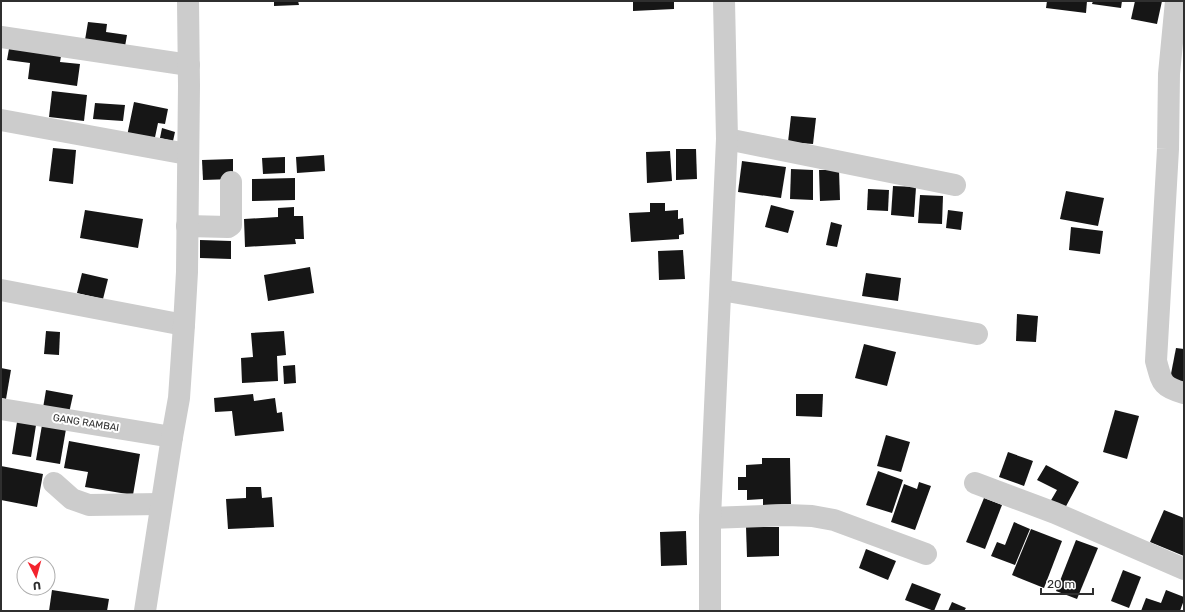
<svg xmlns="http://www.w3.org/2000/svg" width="1185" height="612" font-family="Rubik,sans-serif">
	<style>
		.building { fill: #161616 }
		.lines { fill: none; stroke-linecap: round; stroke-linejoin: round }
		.minor { stroke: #ccc; stroke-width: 22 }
		.labels { text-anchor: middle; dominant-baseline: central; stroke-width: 4; stroke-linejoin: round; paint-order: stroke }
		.street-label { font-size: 10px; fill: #2f2f2f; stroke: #fff }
	</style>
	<rect width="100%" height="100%" fill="#fff"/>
	<g class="building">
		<polygon points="274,1 298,1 299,5 274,6"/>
		<polygon points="633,1 674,1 674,9 633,11"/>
		<polygon points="1047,1 1087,1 1086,13 1046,8"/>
		<polygon points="1093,1 1122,1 1121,8 1092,4"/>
		<polygon points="1135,1 1162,1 1157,24 1131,19"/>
		<polygon points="88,22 107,24 106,32 127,35 124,52 84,46"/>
		<polygon points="10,43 62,50 60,62 80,64 77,86 28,79 30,63 7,60"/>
		<polygon points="52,91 87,95 84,121 49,117"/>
		<polygon points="134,102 168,109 165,124 158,123 154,142 127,136"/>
		<polygon points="95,103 125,105 123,121 93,119"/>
		<polygon points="791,116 816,118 813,144 788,142"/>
		<polygon points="162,128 175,132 173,141 160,138"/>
		<polygon points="53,148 76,150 73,184 49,181"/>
		<polygon points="676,149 696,149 697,179 676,180"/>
		<polygon points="670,151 672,181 647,183 646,152"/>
		<polygon points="324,155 325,171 297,173 296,157"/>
		<polygon points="285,157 285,173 263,174 262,158"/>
		<polygon points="233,159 233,179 203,180 202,160"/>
		<polygon points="742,161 786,167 781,198 738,192"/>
		<polygon points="791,169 813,170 813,200 790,199"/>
		<polygon points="819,170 839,170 840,200 820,201"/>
		<polygon points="295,178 295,200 252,201 252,179"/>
		<polygon points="893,186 916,187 914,217 891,215"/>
		<polygon points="868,189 889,190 888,211 867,210"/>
		<polygon points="1066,191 1104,198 1098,226 1060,219"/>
		<polygon points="920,195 943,196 942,224 918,223"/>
		<polygon points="650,203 665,203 665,211 678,210 678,219 683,218 684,234 679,235 679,239 631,242 629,213 650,212"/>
		<polygon points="771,205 794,211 788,233 765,227"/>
		<polygon points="294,207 294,216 303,216 304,239 295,239 296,244 245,247 244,219 278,217 278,208"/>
		<polygon points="85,210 143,219 138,248 80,238"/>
		<polygon points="948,210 963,212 961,230 946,228"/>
		<polygon points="831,222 842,225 837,247 826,245"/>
		<polygon points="1071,227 1103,231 1100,254 1069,250"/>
		<polygon points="200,240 231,241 231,259 200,258"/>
		<polygon points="683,250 685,279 659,280 658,251"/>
		<polygon points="310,267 314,293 268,301 264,275"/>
		<polygon points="82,273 108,279 103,299 77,293"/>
		<polygon points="866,273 901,278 898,301 862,296"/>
		<polygon points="1017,314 1038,316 1036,342 1016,341"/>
		<polygon points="46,331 60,332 59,355 44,354"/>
		<polygon points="284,331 286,355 277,356 278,381 242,383 241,358 253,357 251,333"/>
		<polygon points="864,344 896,352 887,386 855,378"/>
		<polygon points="1176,348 1184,349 1184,382 1170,379"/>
		<polygon points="295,365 296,383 284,384 283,366"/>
		<polygon points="1,368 11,370 6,399 1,398"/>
		<polygon points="46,390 73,395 69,413 43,408"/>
		<polygon points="253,394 254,401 275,398 277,413 282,412 284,431 235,436 232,411 215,412 214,398"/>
		<polygon points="796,394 823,394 822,417 796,416"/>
		<polygon points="1115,410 1139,416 1127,459 1103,452"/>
		<polygon points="17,422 36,425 31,457 12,454"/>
		<polygon points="42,425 66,429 60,464 36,460"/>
		<polygon points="886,435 910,442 901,472 877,466"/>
		<polygon points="69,441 140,454 133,495 85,487 88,472 64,468"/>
		<polygon points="1008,452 1033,461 1024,486 999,477"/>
		<polygon points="762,458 790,458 791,504 763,505 763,499 747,500 747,490 738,490 738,477 746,477 746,465 762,464"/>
		<polygon points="1046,465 1079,482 1064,510 1050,502 1057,490 1037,480"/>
		<polygon points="1,466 43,474 37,507 1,500"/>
		<polygon points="878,471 903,480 892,513 866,505"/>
		<polygon points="919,482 931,486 915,530 891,522 904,484 917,489"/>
		<polygon points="246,487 261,487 262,498 272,497 274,527 228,529 226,499 246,498"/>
		<polygon points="984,498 1002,505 985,549 966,542"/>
		<polygon points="1164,510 1184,518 1184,556 1150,542"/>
		<polygon points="1014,522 1030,529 1015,565 991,556 997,542 1005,545"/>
		<polygon points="746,527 779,527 779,556 747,557"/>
		<polygon points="1031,529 1062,541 1044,588 1012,575"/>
		<polygon points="686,531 687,565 661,566 660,532"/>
		<polygon points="1076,540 1098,548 1077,599 1056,591"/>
		<polygon points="866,549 896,561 888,580 859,568"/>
		<polygon points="1123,570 1141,577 1129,608 1111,601"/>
		<polygon points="912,583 941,594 934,611 905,600"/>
		<polygon points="52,590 109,599 107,611 49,611"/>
		<polygon points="1166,590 1184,597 1184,600 1180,611 1141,611 1146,598 1161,603"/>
		<polygon points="952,602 966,608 964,611 948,611"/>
	</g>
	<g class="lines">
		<g class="minor">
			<path d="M1176,1L1169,74L1168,149L1156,361C1162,382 1161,387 1184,393"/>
			<polyline points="1,37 189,65"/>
			<polyline points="1,120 187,154"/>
			<polyline points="727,139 955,185"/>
			<polyline points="187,226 228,227 231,225 231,182"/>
			<polyline points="1,290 184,325"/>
			<polyline points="721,290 977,334"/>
			<polyline points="1,409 172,437"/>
			<polyline points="54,483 72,499 89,505 161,504"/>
			<polyline points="975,483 1055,513 1184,569"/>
			<polyline points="710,518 787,515 812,516 834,520 926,554"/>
			<polyline points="145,611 172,437 179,398 184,325 187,272 189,86 188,1"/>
			<polyline points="710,611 710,518 727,139 724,1"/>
		</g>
	</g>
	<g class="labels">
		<g class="street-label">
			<text transform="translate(86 423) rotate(9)">GANG RAMBAI</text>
		</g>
	</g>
	<rect width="1185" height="612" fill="none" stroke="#2f2f2f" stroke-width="4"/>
	<g transform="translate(36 576) rotate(174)"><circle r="19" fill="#ffffff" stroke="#acacac"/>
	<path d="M0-3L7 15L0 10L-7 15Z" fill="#f3232d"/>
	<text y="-6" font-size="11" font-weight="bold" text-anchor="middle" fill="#2f2f2f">U</text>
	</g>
	<path d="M1041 588v6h52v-6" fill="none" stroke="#2f2f2f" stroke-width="2"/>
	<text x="1047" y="588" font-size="12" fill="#2f2f2f" stroke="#ffffff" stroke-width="3" paint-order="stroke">20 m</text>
</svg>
